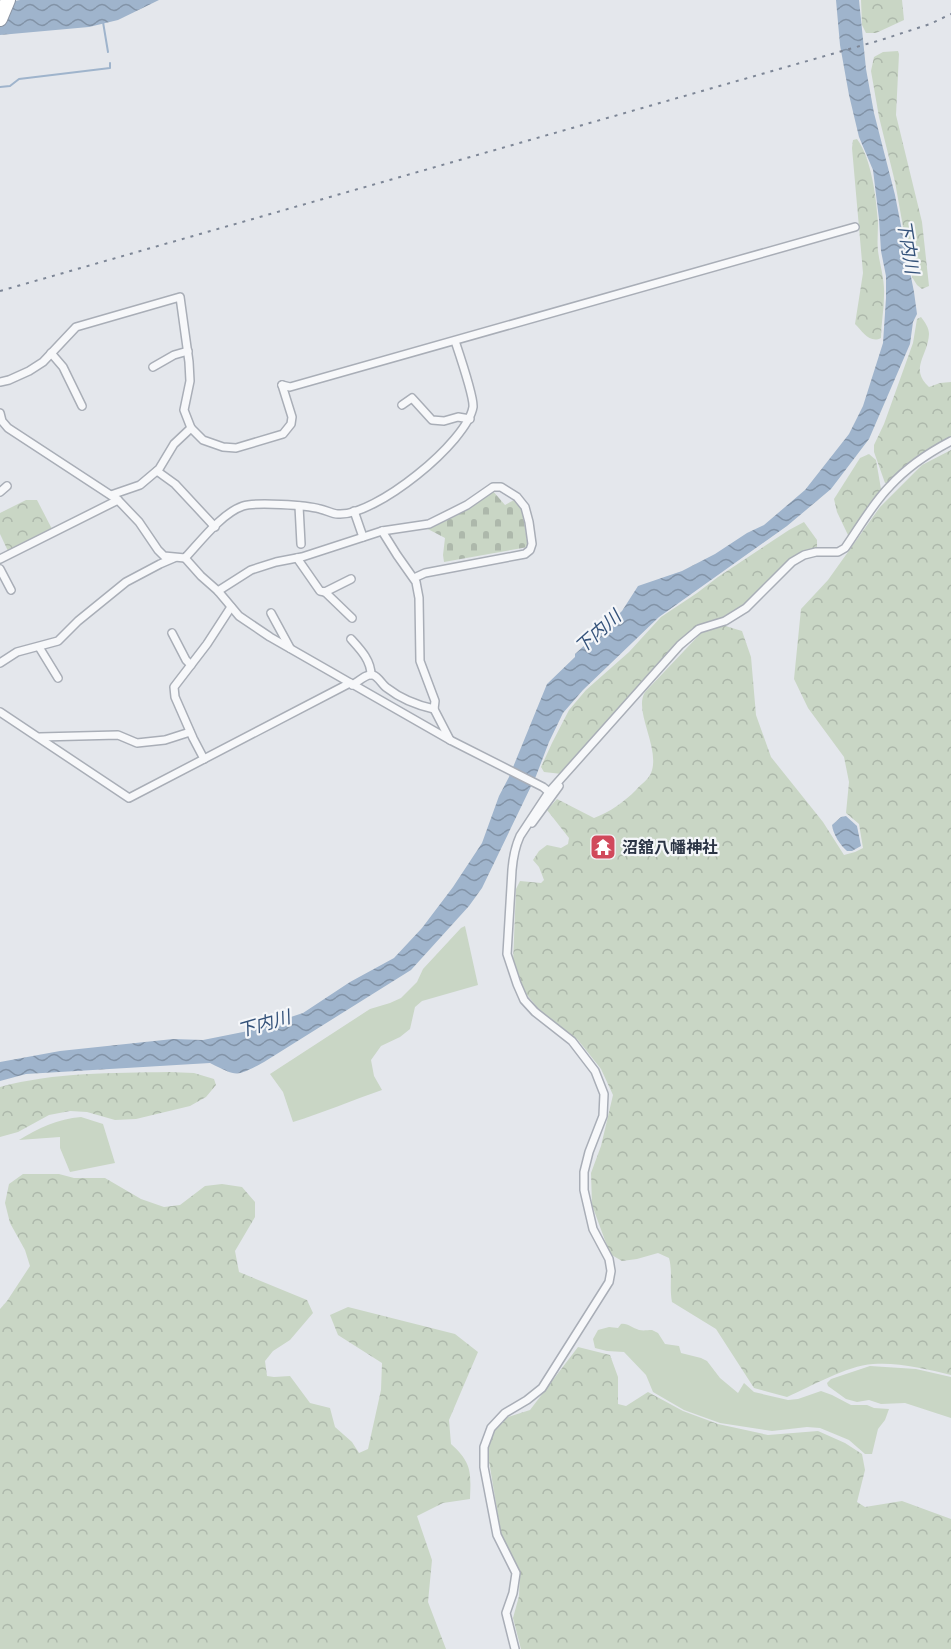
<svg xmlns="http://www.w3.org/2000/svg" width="951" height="1649" font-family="Helvetica,'Noto Sans JP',sans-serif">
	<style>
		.green { fill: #c9d6c5 }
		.forest { fill: url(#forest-crowns) }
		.cemetery { fill: url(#cemetery-stones) }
		.water { fill: url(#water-waves) }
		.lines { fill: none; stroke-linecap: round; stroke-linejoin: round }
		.stream { stroke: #9fb4cc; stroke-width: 2 }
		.minor-casing { stroke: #a9aeb7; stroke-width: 10 }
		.motorway-casing { stroke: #8b94a3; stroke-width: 16 }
		.minor { stroke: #f7f8fa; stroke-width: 7 }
		.motorway { stroke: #fff; stroke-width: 14 }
		.rail { stroke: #7d8696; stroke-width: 2; stroke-dasharray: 3 6; stroke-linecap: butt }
		.labels { text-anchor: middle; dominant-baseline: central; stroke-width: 4.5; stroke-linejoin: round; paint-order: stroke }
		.poi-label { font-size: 16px; font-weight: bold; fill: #2b3445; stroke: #f4f6f9; text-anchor: start }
		.water-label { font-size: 18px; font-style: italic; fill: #34527a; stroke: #f4f6f9 }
	</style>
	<defs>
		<pattern id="forest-crowns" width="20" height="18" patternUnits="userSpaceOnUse" patternTransform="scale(1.5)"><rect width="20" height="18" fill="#c9d6c5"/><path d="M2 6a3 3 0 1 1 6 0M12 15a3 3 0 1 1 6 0" fill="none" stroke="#adb8ab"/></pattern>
		<pattern id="cemetery-stones" width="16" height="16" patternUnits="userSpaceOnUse" patternTransform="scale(1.5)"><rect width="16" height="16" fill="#c9d6c5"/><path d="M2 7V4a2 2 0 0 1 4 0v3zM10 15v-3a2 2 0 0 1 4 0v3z" fill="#adb8ab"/></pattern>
		<pattern id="water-waves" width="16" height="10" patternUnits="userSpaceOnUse" patternTransform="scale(1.5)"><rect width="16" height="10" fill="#9fb4cc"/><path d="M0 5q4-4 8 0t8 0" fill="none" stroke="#8293a7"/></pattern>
	</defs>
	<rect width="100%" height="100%" fill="#e4e7ec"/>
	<g class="green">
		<path d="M465,926L478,985L422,1001L415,1007L410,1029L400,1037L381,1046L371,1060L374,1076L382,1090C352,1100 323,1113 293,1122L283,1092L270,1074L370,1009L390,1003L401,998L417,982L423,969L461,928Z"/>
		<path d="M81,1117L103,1124L115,1163L70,1172L60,1148V1137L19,1140C38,1128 58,1119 81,1117Z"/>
		<path d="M621,1324C628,1323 632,1328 639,1330C644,1331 647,1330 652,1330L658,1333L665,1344L679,1346L681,1353L701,1358L707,1361L720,1378L738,1393L744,1383L754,1392L788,1400L798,1399L821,1391L832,1395L851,1405H867L874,1408L889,1409L885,1420L878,1429L872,1454H865L849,1440L820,1428L807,1427L772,1431L720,1423L684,1410L653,1392L646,1375L624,1352L607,1351L595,1348L593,1339L598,1330L609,1327L618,1328Z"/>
		<polygon points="870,1366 916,1369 951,1377 951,1418 905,1403 881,1404 869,1400 857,1402 846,1399 828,1386 827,1383 831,1379"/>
	</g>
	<g class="forest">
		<polygon points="861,0 902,0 904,20 876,33 866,33 862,25"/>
		<polygon points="898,51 899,54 896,115 922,222 929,286 922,289 917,285 912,277 895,182 879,117 871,71 874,57 883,52"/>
		<path d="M857,139C872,160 876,197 878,223C878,232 877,242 878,251C880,266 885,280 884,296C884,310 881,324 881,338C870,344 862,331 855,324L863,273L852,148L853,140Z"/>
		<path d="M921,317C925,322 929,328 929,334C928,356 909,368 929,387L940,383L951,382V437L913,459L887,483H885L874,452V445L884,424L913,343L917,319Z"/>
		<path d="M951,450V1375C927,1369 898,1362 873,1364C846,1366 812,1386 787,1397L754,1388L716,1329L672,1302C669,1287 673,1272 669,1258L658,1253L637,1259L622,1261L610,1254L592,1205L591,1173L601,1146L613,1095L601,1069L578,1040L541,1012L523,990L513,963L516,889L520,881L541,883L544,880L539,867L533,860L539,851L547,845L561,848L568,844L569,838L547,810L557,799L594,818C610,812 624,802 636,790C640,785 649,779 651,773C661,749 633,711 645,692L702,632L722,625L742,631L751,657L756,715L771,757L823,822L844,855L855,852L863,848L859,824L846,813L849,782L844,757L808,708L794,679L801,609L828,580L880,507L922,465Z"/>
		<polygon points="869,454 876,460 881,489 852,533 848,535 837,512 834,499 860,458"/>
		<polygon points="26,500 37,500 52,529 8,551 0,534 0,513"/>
		<polygon points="804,522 817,540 817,548 810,550 745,606 723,618 698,626 562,774 544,772 541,767 552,743 569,710 586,690 629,652 661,617 697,593 718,577 789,530"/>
		<path d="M169,1072L194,1073L214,1079L216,1085L206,1097L190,1106L136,1119L115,1120L87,1112L70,1111L49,1115L18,1132L0,1137V1087C55,1072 112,1073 169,1072Z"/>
		<path d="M23,1174H59L74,1178H105L141,1199L164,1207L180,1205L205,1186L222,1184L242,1187L255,1202V1217L235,1251L239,1272L307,1300L313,1313L290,1340L273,1351L265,1361L267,1376L274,1377L290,1376L310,1403L330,1408L335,1427L352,1442L359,1453L368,1449L381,1390L382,1363L338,1335L330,1315L348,1307L455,1334L478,1352L449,1420L451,1444C472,1463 471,1472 470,1499L443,1503L417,1516L432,1560L428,1602L446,1649H0V1309L7,1301L30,1266L25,1250L10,1223L5,1203L9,1184Z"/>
		<polygon points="578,1347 610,1355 618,1377 618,1404 626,1406 648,1392 683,1411 718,1424 768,1435 818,1431 845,1443 862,1454 865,1470 857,1502 865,1507 902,1501 951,1519 951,1649 521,1649 513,1618 519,1596 520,1573 501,1534 487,1449 494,1431 508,1417 530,1410"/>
	</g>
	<polygon class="cemetery" points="492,490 505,505 514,500 522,509 528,547 444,562 443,555 445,538 424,527"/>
	<g class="water">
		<polygon points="20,0 159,0 118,20 89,27 0,35 0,4"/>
		<path d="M836,0H859L866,69L874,113L895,195L914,292L917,314L913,322L910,344L869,439L831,489L787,526L659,617L583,690L563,713L549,742L536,776L482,888L469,906L411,970L264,1062C236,1077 238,1077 210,1063L26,1074L0,1081V1062L60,1051L173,1039L203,1040L248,1031L303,1013L350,982L394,958L422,928L453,887L482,843L499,796L509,777L547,684L575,657V654L622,611L638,586L682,571L715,554L747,533L764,525L805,490L849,434L863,406L883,343L886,298V276L881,251L879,219L873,170L859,137L849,95L840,45Z"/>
		<path d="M846,816L857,826L861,846L852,851H847C840,845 833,834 832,825L841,817Z"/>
	</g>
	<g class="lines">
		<g class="stream">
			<polyline points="103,22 108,52"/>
			<polyline points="0,87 10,86 19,79 110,68 110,63"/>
		</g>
		<g class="minor-casing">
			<g id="minor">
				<polyline points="51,353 63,367 82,406"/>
				<polyline points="153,367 174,355 188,351"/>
				<polyline points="0,382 9,380 29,371 43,362 76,327 180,297 189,362 190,381 184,410 191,428 203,440 223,447 236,448 283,434 291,424 292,417 282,385"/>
				<polyline points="282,385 290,387 855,227"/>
				<polyline points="402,405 412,398 432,420 444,421 458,417 470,419"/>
				<path d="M0,413L2,421L8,428L118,500L139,522L158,550L164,556L185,558C200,542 222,513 243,506C256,502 306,505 320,509C326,510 332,514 338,514C375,517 467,442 473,407C474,397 459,353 455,341"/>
				<polyline points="157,471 175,484 215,527"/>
				<polyline points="0,492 7,486"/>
				<polyline points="111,495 140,485 159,469 174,444 191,428"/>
				<polyline points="299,506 301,544"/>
				<polyline points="354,511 363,537"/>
				<polyline points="382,531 397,555 416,582 419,598 420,661 435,701 434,709 450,740"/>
				<polyline points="185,558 201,576 218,591 239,616 270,637 450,740 543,787 549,792"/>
				<polyline points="297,558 320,591 325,592 351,579"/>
				<polyline points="0,559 118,500"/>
				<polyline points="0,569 11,590"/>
				<polyline points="218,591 251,570 276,562 302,557 382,531 429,524 467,505 493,487 501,487 517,497 525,507 529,522 532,544 530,550 525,554 425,573 414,578"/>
				<polyline points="325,592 352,618"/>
				<polyline points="271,613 290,648"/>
				<polyline points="172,633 186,660 191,665"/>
				<path d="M351,639C360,649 371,660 371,675"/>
				<polyline points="39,647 58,678"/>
				<polyline points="0,663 17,652 58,641 78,621 126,582 160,564 174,558"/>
				<path d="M352,685C358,682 367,673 373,675C379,677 382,685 387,688C401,699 416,705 434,709"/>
				<polyline points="0,712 129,798 350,683"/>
				<polyline points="40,737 118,735 137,743 165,740 190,732"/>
				<polyline points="204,759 193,738 175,697 174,687 207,644 231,607"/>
				<polyline points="532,823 559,786"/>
				<path d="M515,1649L506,1613L513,1593L516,1573L497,1535L484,1467V1447L491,1428L505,1413L527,1400L542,1388L609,1282L611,1271L609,1259L593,1229L584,1190V1172L589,1152L603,1116L604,1094L595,1071L572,1041L535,1012L524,1000L517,984L507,954L512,870C513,858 515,847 520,836L549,792L680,645L699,629L725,621L746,608L792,562L804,555L816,552H838L845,548C859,528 873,503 890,486C908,466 928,453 951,441"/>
			</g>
		</g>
		<g class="motorway-casing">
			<polyline id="motorway" points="0,19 8,0"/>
		</g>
		<use href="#minor" class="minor"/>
		<use href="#motorway" class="motorway"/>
		<polyline class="rail" points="0,291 881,40 930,24 951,14"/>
	</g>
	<defs>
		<g id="temple-square" transform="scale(1.35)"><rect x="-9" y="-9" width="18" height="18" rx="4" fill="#d1495b" stroke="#f4f6f9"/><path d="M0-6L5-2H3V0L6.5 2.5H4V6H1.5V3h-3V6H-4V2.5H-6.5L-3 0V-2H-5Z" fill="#fff"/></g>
	</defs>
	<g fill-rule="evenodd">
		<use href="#temple-square" x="603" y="847"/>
	</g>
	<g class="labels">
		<g class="poi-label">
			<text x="622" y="847">沼舘八幡神社</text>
		</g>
		<g class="water-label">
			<text transform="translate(908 247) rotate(81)">下内川</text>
			<text transform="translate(598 632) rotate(-42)">下内川</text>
			<text transform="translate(264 1024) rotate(-16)">下内川</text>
		</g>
	</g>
</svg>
